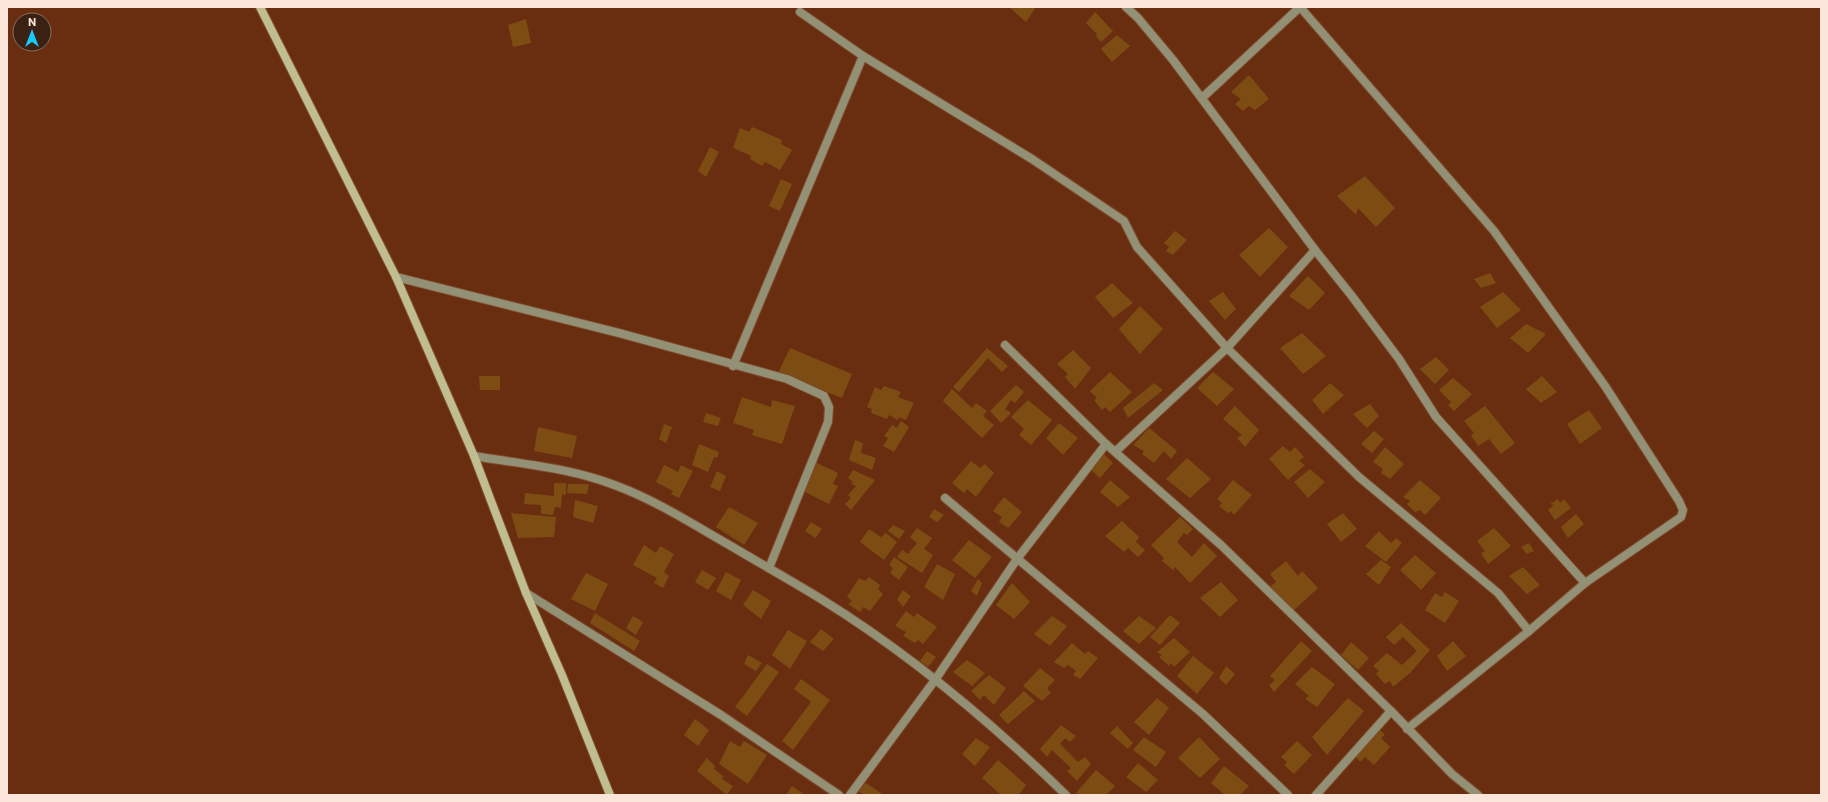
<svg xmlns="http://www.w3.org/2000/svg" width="1828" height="802" font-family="Commissioner,sans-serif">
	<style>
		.building { fill: #7d4c13 }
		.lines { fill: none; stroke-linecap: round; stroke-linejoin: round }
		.street-casing { stroke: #804b2f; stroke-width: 10 }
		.secondary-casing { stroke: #804b2f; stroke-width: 10 }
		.street { stroke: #929175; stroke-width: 8 }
		.secondary { stroke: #c0bd90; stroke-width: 8 }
	</style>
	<rect width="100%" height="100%" fill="#692e0f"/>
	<g class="building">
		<polygon points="1009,7 1036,7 1026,22"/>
		<polygon points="1095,12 1113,31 1101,42 1096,36 1097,34 1086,23"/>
		<polygon points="526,19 531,43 513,47 508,25"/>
		<polygon points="1117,35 1130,46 1112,62 1101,49"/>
		<polygon points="1249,75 1269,99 1255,110 1249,106 1243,111 1235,104 1241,99 1231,92"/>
		<polygon points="752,127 782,140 781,144 792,150 780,170 765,162 762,166 750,159 751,156 733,148 740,128 749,132"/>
		<polygon points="710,147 719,152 706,177 698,171"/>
		<polygon points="1365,176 1395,208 1376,227 1358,208 1356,215 1337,196"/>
		<polygon points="781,179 792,184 780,211 769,206"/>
		<polygon points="1269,228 1288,247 1260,277 1239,255"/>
		<polygon points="1175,231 1187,240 1173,255 1166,251 1169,247 1164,243"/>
		<polygon points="1490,273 1496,283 1481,288 1474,279"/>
		<polygon points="1308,276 1325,293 1309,310 1289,296"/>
		<polygon points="1112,283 1133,303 1113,318 1095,297"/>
		<polygon points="1223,292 1236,309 1225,320 1209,301"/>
		<polygon points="1503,292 1521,310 1497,328 1480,307"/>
		<polygon points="1140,306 1163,329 1140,354 1119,329"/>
		<polygon points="1526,324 1546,334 1528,353 1510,338"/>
		<polygon points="1302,333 1326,356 1303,374 1280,348"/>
		<polygon points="790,348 852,374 842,398 778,373"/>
		<polygon points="987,348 1008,366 1002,372 988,358 959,392 953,387"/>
		<polygon points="1073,350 1091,368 1075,389 1065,377 1068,374 1057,364"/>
		<polygon points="1436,357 1449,370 1435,384 1420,369"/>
		<polygon points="1110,372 1132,392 1110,412 1105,407 1102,410 1094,400 1097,398 1090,391"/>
		<polygon points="1213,372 1234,389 1217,406 1197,388"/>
		<polygon points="479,376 500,376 500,390 480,390"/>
		<polygon points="1542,376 1557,392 1541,403 1526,389"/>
		<polygon points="1453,378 1472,394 1454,411 1448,405 1451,402 1439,390"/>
		<polygon points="1154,383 1163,390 1128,418 1123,408"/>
		<polygon points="1330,383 1344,395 1323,414 1312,400"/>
		<polygon points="1016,385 1024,392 1015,403 1011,400 1005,409 1011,413 1001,423 990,411"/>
		<polygon points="884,386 901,392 898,397 914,403 906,420 899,417 898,420 889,415 887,419 871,413 872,409 867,407 875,387 881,390"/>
		<polygon points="952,389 972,408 976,403 987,411 983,416 994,425 982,438 943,401"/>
		<polygon points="742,397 771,407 772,400 795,406 782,444 752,435 754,430 733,423"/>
		<polygon points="1028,400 1052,420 1031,445 1019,435 1024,429 1011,417"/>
		<polygon points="1370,404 1379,416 1367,428 1353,414"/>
		<polygon points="1235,406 1259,430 1245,447 1237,438 1242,435 1223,419"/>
		<polygon points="1485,406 1515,443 1501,454 1489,439 1478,446 1471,435 1474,433 1464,421"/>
		<polygon points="1589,410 1602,428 1580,444 1567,424"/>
		<polygon points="706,413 721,418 718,426 703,422"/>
		<polygon points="901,421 909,427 894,452 883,446 888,438 884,436 892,425 897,428"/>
		<polygon points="1059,423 1078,438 1063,455 1046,438"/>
		<polygon points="664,424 672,427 666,443 659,439"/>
		<polygon points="538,427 577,436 572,458 534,451"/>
		<polygon points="1149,428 1177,451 1171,459 1164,451 1154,463 1142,454 1144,451 1133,445"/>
		<polygon points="1374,431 1384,439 1372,453 1361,444"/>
		<polygon points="855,440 863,443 861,453 876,458 872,470 849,460"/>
		<polygon points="699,444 719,452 717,458 714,457 708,472 692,465"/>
		<polygon points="1283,446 1290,452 1295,447 1304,457 1299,461 1305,465 1288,480 1269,459"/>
		<polygon points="1385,447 1404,464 1390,479 1381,473 1383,469 1373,462"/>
		<polygon points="1103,453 1113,463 1100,478 1090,469"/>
		<polygon points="1187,458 1211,479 1190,498 1166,479"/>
		<polygon points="971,461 980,468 985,464 994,473 976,497 967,489 964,493 952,483"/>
		<polygon points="815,462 838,473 833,484 838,486 829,504 803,491"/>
		<polygon points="664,465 678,472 681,465 693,471 679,498 671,494 673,491 656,482"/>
		<polygon points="1310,469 1325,482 1308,498 1294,482"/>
		<polygon points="853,470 875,480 851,510 845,504 851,498 848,495 856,486 851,484 853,482 848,478"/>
		<polygon points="717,471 726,476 720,491 710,487"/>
		<polygon points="1110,480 1130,497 1118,507 1100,492"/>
		<polygon points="1233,480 1252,495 1234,515 1231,511 1228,513 1219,506 1222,503 1217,499"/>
		<polygon points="1420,480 1441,498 1425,515 1420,510 1415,512 1407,504 1410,501 1403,497"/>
		<polygon points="554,483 566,483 566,495 562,494 561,508 555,507 553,515 541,514 541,505 524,504 525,493 554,496"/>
		<polygon points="568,484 589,484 587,494 567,493"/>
		<polygon points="1004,497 1022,512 1008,528 999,522 1002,517 993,511"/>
		<polygon points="1558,499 1560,503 1564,499 1571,508 1555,520 1548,510 1554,505 1550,504"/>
		<polygon points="575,500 598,506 593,523 573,517"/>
		<polygon points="729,507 758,523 744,545 716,527"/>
		<polygon points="934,509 944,515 937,522 929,517"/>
		<polygon points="511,513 556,517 554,537 518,538"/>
		<polygon points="1343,513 1357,529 1341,542 1327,524"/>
		<polygon points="1576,514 1584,524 1568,538 1561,527"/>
		<polygon points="1180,517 1193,529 1187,535 1184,533 1177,542 1192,557 1204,543 1217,556 1190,583 1175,567 1173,570 1162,561 1164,558 1151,545"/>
		<polygon points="1122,521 1139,537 1136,542 1145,550 1138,557 1128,548 1124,552 1105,536"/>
		<polygon points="811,522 822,529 815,538 805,531"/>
		<polygon points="893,525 905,531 899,539 888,531"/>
		<polygon points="917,528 932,538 924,549 933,555 922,573 897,557 902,550 908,554 917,543 910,537"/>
		<polygon points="1494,528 1511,546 1488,564 1481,553 1485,551 1477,541"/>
		<polygon points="869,529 881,537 886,533 897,542 884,560 860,542"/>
		<polygon points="1379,531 1391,543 1396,538 1402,543 1386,562 1365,546"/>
		<polygon points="969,540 992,557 975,578 952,560"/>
		<polygon points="1529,543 1534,551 1527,554 1521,547"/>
		<polygon points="644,545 656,553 660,546 674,554 664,572 669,576 663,588 654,583 657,578 633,565"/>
		<polygon points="1415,555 1436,573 1421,590 1400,570"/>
		<polygon points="894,557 908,567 899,580 890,573 893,568 889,565"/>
		<polygon points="1381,560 1391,567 1379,585 1366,574"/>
		<polygon points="1286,561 1298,576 1302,571 1318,588 1294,610 1269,587 1276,582 1270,574"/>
		<polygon points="937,564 955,574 943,600 924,587"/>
		<polygon points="1523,567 1540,585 1527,594 1509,576"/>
		<polygon points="702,570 716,578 708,590 695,582"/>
		<polygon points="726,572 741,580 731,600 716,591"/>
		<polygon points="586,573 608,584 595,611 571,599"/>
		<polygon points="869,577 880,585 878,589 883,594 870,611 863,607 860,612 848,604 852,601 847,597 859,578 865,581"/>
		<polygon points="978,579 982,583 977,596 971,591"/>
		<polygon points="1221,582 1238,600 1220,617 1200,598"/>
		<polygon points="1012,583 1030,602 1014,619 996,605"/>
		<polygon points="753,590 771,601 761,619 743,605"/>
		<polygon points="903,590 911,596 903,607 897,599"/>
		<polygon points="1445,592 1459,601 1445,623 1425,610 1435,593 1442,597"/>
		<polygon points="906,611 914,617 917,613 937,627 923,644 918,640 915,643 903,636 906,632 895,626"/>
		<polygon points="595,613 640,641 634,651 590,623"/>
		<polygon points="1170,615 1180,623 1160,645 1150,637"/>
		<polygon points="633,616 643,622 636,635 626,628"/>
		<polygon points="1052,616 1067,626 1050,646 1034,634"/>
		<polygon points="1139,616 1156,628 1139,644 1123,631"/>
		<polygon points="1401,623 1430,650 1410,673 1393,687 1390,681 1385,684 1376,674 1379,671 1373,666 1387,653 1402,665 1417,651 1403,637 1394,645 1386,637"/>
		<polygon points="821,629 834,639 823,651 810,642"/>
		<polygon points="788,630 807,641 790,669 772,655"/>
		<polygon points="1174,638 1190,652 1174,667 1171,663 1169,666 1159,657 1162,655 1157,652"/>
		<polygon points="1301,641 1312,651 1274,692 1269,685 1275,680 1270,676"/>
		<polygon points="1453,641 1466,656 1447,671 1437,656"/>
		<polygon points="1351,642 1369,658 1358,670 1341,655"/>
		<polygon points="1072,643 1085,654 1088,651 1098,658 1080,679 1073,675 1076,671 1068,665 1064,668 1054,662"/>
		<polygon points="927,651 936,657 928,667 920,661"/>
		<polygon points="748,655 762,663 756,671 744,664"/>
		<polygon points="1193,656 1214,673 1197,694 1177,676"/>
		<polygon points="967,660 985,673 972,686 953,672"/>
		<polygon points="767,664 779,672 747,716 735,707"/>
		<polygon points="1226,666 1235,674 1226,685 1219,678"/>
		<polygon points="1312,667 1335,684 1317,707 1305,699 1309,696 1295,684"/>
		<polygon points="1040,668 1055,680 1047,688 1051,693 1042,701 1023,686"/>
		<polygon points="989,675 1006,688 994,705 984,695 980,700 971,691"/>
		<polygon points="801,679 830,700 793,750 782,741 811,702 794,689"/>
		<polygon points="1024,691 1035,701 1008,724 999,715"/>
		<polygon points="1157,698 1169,708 1149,735 1134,722"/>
		<polygon points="1348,698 1364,711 1327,755 1312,737"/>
		<polygon points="695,719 709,730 698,746 684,735"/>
		<polygon points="1061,725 1076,736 1070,742 1065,738 1060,744 1078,762 1085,757 1091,764 1077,781 1067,771 1071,768 1052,750 1047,757 1040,749"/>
		<polygon points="1117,726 1133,743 1128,749 1110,733"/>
		<polygon points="1379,729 1385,735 1381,738 1390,747 1374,765 1365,757 1360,762 1355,756"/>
		<polygon points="1144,737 1166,752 1156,767 1133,750"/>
		<polygon points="1199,737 1220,759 1200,778 1178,758"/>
		<polygon points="976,738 990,747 975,766 962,754"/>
		<polygon points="730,741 740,747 744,741 767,755 748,784 719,764"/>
		<polygon points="1297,741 1312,755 1294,774 1284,765 1287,762 1281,757"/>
		<polygon points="707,758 715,766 714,769 723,776 722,779 733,786 727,795 697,771"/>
		<polygon points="998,760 1026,785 1019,795 1001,795 982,778"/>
		<polygon points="1138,763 1158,780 1146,792 1126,777"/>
		<polygon points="1224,766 1249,786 1240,795 1225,795 1211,783"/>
		<polygon points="1096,770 1115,786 1106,795 1078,795 1076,793"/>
		<polygon points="866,783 884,795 864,795 858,791"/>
		<polygon points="792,786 805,795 786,795"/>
	</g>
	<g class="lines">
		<g class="street-casing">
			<g id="street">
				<polyline points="1126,7 1138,18 1173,60 1315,250 1351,295 1399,359 1436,417 1585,583"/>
				<polyline points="1300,7 1494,231 1605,386 1679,501 1683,510 1681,517 1585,583 1529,631"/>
				<polyline points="800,12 863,56 1032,159 1124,221 1137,247 1227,348 1359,477 1498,593 1529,631 1407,729"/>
				<polyline points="1202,98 1300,7"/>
				<polyline points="396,277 619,333 787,379 824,396 829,407 828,422 769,568"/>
				<polyline points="1005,345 1106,444 1222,546 1391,711 1452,774 1478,795"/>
				<polyline points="733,366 863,56"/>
				<polyline points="1116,451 1227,348 1315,250"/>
				<path d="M474,456C522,464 572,468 617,486C657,501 694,525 731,546C761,564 792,581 821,599C910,654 991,722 1066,795"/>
				<polyline points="945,498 1203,714 1288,795"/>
				<polyline points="526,593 721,715 839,795"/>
				<polyline points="850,795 935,680 1017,559 1106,444"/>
				<polyline points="1316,795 1391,711"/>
			</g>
		</g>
		<g class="secondary-casing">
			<polyline id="secondary" points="260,7 396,277 474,456 526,593 562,675 610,795"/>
		</g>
		<use href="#street" class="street"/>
		<use href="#secondary" class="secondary"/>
	</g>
	<rect width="1828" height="802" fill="none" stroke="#fbe4da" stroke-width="16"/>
	<g transform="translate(32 32)"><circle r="19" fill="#3b2014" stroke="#886e63"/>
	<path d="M0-3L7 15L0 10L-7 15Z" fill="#18cafc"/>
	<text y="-6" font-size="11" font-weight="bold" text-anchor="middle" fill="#fbe4da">N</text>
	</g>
</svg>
